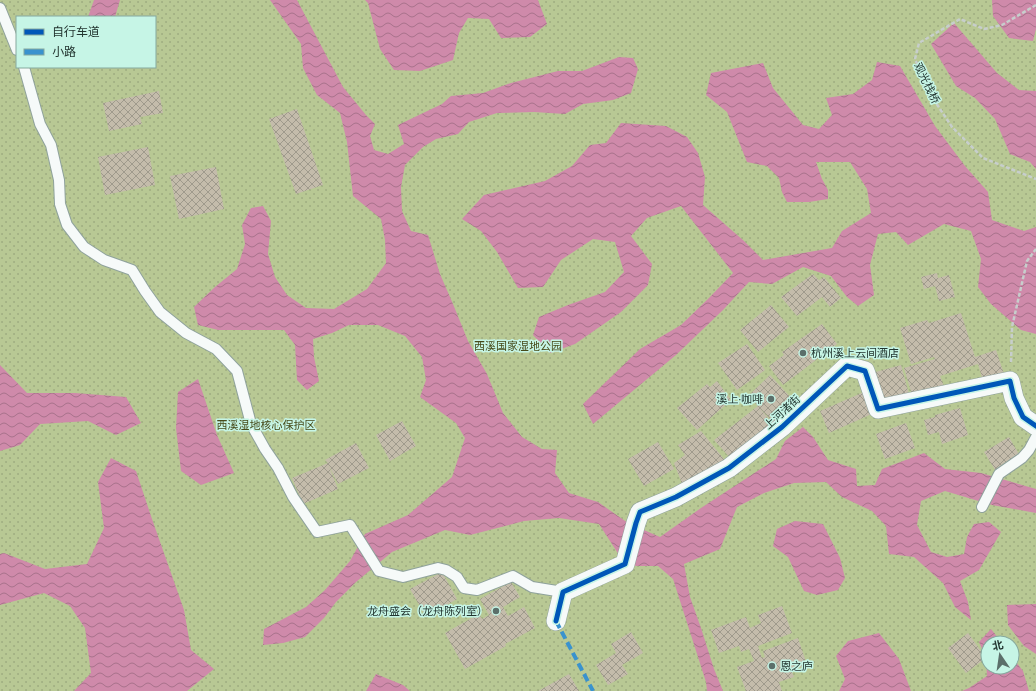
<svg xmlns="http://www.w3.org/2000/svg" width="1036" height="691" font-family="Mulish,'Noto Sans SC',sans-serif">
	<style>
		.park { fill: url(#park-dots); fill-rule: evenodd }
		.water { fill: url(#water-waves) }
		.building { fill: url(#building-cross-hatch) }
		.lines { fill: none; stroke-linecap: round; stroke-linejoin: round }
		.lane-casing { stroke: #8fa29c; stroke-width: 12 }
		.street-casing { stroke: #8fa29c; stroke-width: 20 }
		.path { stroke: #c7cecc; stroke-width: 2.5; stroke-dasharray: 4 2; stroke-linecap: butt }
		.lane { stroke: #f6faf9; stroke-width: 10 }
		.street { stroke: #f6faf9; stroke-width: 19 }
		.quiet { stroke: #3992ce; stroke-width: 4; stroke-dasharray: 8 4; stroke-linecap: butt }
		.cycleway-casing { stroke: #c6f5e6; stroke-width: 8 }
		.cycleway { stroke: #0057b8; stroke-width: 5 }
		.poi-dot { fill: #5b6f6a; stroke: #c6f5e6; stroke-width: 1.5 }
		.labels { text-anchor: middle; dominant-baseline: central; stroke-width: 3; stroke-linejoin: round; paint-order: stroke }
		.street-label { font-size: 11px; fill: #233530; stroke: #c6f5e6 }
		.park-label { font-size: 11px; fill: #464a19; stroke: #c6f5e6 }
		.poi-label { font-size: 11px; fill: #233530; stroke: #c6f5e6; text-anchor: start }
	</style>
	<defs>
		<pattern id="park-dots" width="8" height="8" patternUnits="userSpaceOnUse"><rect width="8" height="8" fill="#b8c894"/><path d="M2 2h.1M6 6h.1" fill="none" stroke="#9eac80" stroke-width="1.8" stroke-linecap="round"/></pattern>
		<pattern id="water-waves" width="16" height="10" patternUnits="userSpaceOnUse"><rect width="16" height="10" fill="#cf8aaa"/><path d="M0 5q4-4 8 0t8 0" fill="none" stroke="#a8728b"/></pattern>
		<pattern id="building-cross-hatch" width="8" height="8" patternUnits="userSpaceOnUse"><rect width="8" height="8" fill="#c4bcab"/><path d="M0 0l8 8M0 8l8-8" fill="none" stroke="#9f9a8c"/></pattern>
	</defs>
	<rect width="100%" height="100%" fill="#c4dcd5"/>
	<path class="park" d="M0,0H1036V691H0ZM17,17H155V67H17ZM988,643H1012V667H988Z"/>
	<g class="water">
		<polygon points="94,0 120,0 115,17 88,17"/>
		<polygon points="270,0 297,0 343,87 366,115 375,124 370,136 374,150 388,154 404,144 398,125 442,104 451,96 483,93 511,83 558,71 582,71 619,57 633,58 638,69 631,93 613,100 583,104 565,114 534,112 497,113 469,122 458,134 436,139 423,147 405,165 401,187 402,211 411,231 428,235 440,274 453,304 468,341 487,374 503,413 522,437 542,449 557,450 555,473 569,493 598,502 628,523 660,537 701,508 776,459 785,441 803,427 813,437 828,460 856,469 857,486 875,485 882,469 924,453 945,469 981,473 1036,489 1036,513 992,505 945,491 921,501 917,525 931,552 947,557 964,554 967,537 974,524 989,522 1001,532 979,570 960,581 968,602 971,620 955,607 943,583 914,557 889,554 886,526 872,511 842,497 826,482 794,483 764,493 737,507 720,549 684,564 690,597 701,628 714,669 723,691 707,691 706,682 673,579 658,566 636,566 621,558 599,524 559,518 524,521 470,535 445,530 392,552 356,582 336,602 324,618 305,637 283,643 263,645 264,629 306,607 325,590 350,561 365,534 408,515 452,477 465,438 456,423 420,397 426,380 422,357 405,336 378,325 349,325 332,333 313,339 314,357 319,381 307,390 297,380 295,345 284,330 218,330 198,325 194,307 215,287 237,269 245,244 242,225 251,208 263,206 271,221 268,254 275,277 287,295 306,308 334,309 367,289 386,263 385,240 381,219 353,196 347,142 340,113 317,95 303,68 301,44"/>
		<polygon points="365,0 538,0 547,24 530,37 501,38 489,19 468,18 459,33 453,60 420,71 394,70 380,49 368,3"/>
		<polygon points="992,0 1036,0 1036,29 1033,41 1009,38 993,16"/>
		<polygon points="954,23 997,73 1019,90 1036,91 1036,169 1030,162 1010,154 995,119 975,98 956,86 931,44"/>
		<polygon points="877,62 900,66 935,126 965,166 988,192 992,220 1024,231 1036,227 1036,334 1021,330 991,304 978,287 981,259 971,231 944,224 908,245 896,232 878,234 870,265 874,295 858,306 847,297 831,276 803,267 772,284 749,282 723,310 676,355 593,424 583,404 640,349 681,325 709,298 733,273 681,206 647,218 631,236 652,264 648,285 621,312 575,344 550,353 533,335 539,317 568,305 605,292 624,272 615,242 593,239 561,260 543,287 518,288 497,252 481,231 462,219 484,195 545,181 572,166 590,145 606,143 621,123 666,126 687,137 698,153 705,177 703,205 744,241 763,260 832,248 842,231 871,213 867,189 850,162 816,162 822,179 828,190 828,199 809,202 787,202 782,192 779,178 767,166 747,162 727,112 706,95 711,73 763,63 773,88 803,125 819,129 832,115 826,98 853,94 872,80"/>
		<polygon points="0,365 27,393 75,393 126,397 141,423 116,435 88,421 40,424 20,445 0,451"/>
		<polygon points="198,379 217,435 234,473 201,485 181,471 176,428 178,392"/>
		<polygon points="111,458 136,471 152,519 184,610 191,650 214,669 187,691 74,691 91,673 85,628 70,606 44,593 0,605 0,554 4,553 45,569 87,564 104,528 98,482"/>
		<polygon points="795,521 823,524 840,558 845,578 838,590 817,595 804,591 788,557 773,546 777,529"/>
		<polygon points="1036,604 1036,654 1024,646 1008,625 1007,605"/>
		<polygon points="991,629 1002,643 988,643 988,667 1012,667 1012,657 1023,671 1029,691 962,691 969,688 987,676 986,658 979,642"/>
		<polygon points="879,633 899,659 911,691 839,691 845,679 836,656 848,641"/>
		<polygon points="376,674 403,685 410,691 366,691"/>
	</g>
	<g class="building">
		<polygon points="159,91 163,113 140,117 142,124 109,131 103,103"/>
		<polygon points="297,109 323,185 296,194 269,119"/>
		<polygon points="148,147 155,185 105,195 98,157"/>
		<polygon points="216,167 224,209 179,219 170,176"/>
		<polygon points="937,273 938,278 949,275 955,297 939,301 935,286 924,289 921,277"/>
		<polygon points="813,274 819,280 824,277 841,298 830,307 822,297 797,316 781,297"/>
		<polygon points="771,305 789,327 758,352 740,330"/>
		<polygon points="961,313 975,357 996,350 1005,377 984,384 978,364 940,376 944,386 912,395 904,368 935,359 934,357 911,364 900,328 927,320 929,323"/>
		<polygon points="822,324 837,344 783,385 769,366 784,355 782,352"/>
		<polygon points="747,344 765,370 737,390 718,363"/>
		<polygon points="901,365 909,394 880,402 872,373"/>
		<polygon points="770,375 795,402 773,422 760,408 774,426 732,460 714,440 758,406 748,396"/>
		<polygon points="717,381 731,400 697,430 677,408 707,384 710,387"/>
		<polygon points="864,392 874,413 829,433 820,411"/>
		<polygon points="960,408 968,435 942,444 939,432 928,435 924,420 935,417 935,415"/>
		<polygon points="402,421 416,446 390,461 376,435"/>
		<polygon points="906,423 915,448 885,459 876,434"/>
		<polygon points="701,431 728,464 684,489 674,463 685,455 678,445"/>
		<polygon points="1009,437 1021,458 997,473 984,452"/>
		<polygon points="658,442 674,469 644,486 628,459"/>
		<polygon points="356,443 369,468 338,484 329,466 338,489 303,504 292,478 328,463 325,460"/>
		<polygon points="442,572 457,599 426,617 410,589"/>
		<polygon points="511,582 520,597 503,607 508,616 524,607 535,628 505,644 506,646 465,669 445,633 479,614 482,619 489,615 480,599"/>
		<polygon points="782,606 792,633 758,646 762,658 765,657 763,651 798,638 807,665 791,670 794,677 779,682 782,691 746,691 737,667 754,661 749,649 741,652 739,646 719,653 711,630 746,617 750,628 761,623 758,615"/>
		<polygon points="631,632 643,653 622,665 628,674 608,685 596,665 616,653 611,644"/>
		<polygon points="968,633 986,658 966,673 948,648"/>
		<polygon points="569,674 579,691 538,691"/>
	</g>
	<g class="lines">
		<g class="lane-casing">
			<g id="lane">
				<polyline points="0,8 17,50"/>
				<polyline points="24,67 40,124 51,145 59,180 60,204 67,225 84,247 104,260 132,270 145,291 160,312 186,333 216,349 237,371 251,424 265,449 278,468 293,497 317,532 350,525 379,571 403,577 438,568 446,570 457,577 464,588 477,590 513,576 532,587 563,592"/>
				<polyline points="982,507 999,474 1022,458 1029,450 1036,437"/>
			</g>
		</g>
		<g class="street-casing">
			<polyline id="street" points="556,621 563,592 625,564 636,523 640,512 676,497 729,468 782,427 847,366 865,371 878,409 1010,381 1014,398 1023,417 1036,426"/>
		</g>
		<g class="path">
			<polyline points="1036,5 1002,25 984,29 960,19 919,43 915,59 932,97 952,127 983,158 1036,179"/>
			<polyline points="1011,362 1012,327 1027,261 1036,249"/>
		</g>
		<use href="#lane" class="lane"/>
		<use href="#street" class="street"/>
		<polyline class="quiet" points="556,621 593,691"/>
		<g class="cycleway-casing">
			<polyline id="cycleway" points="556,621 563,592 625,564 636,523 640,512 676,497 729,468 782,427 847,366 865,371 878,409 1010,381 1014,398 1023,417 1036,426"/>
		</g>
		<use href="#cycleway" class="cycleway"/>
	</g>
	<g class="poi-dot">
		<circle cx="803" cy="353" r="4"/>
		<circle cx="771" cy="399" r="4"/>
		<circle cx="496" cy="611" r="4"/>
		<circle cx="772" cy="666" r="4"/>
	</g>
	<g class="labels">
		<g class="street-label">
			<text transform="translate(927 83) rotate(64)">观光栈桥</text>
			<text transform="translate(782 412) rotate(-42)">上河渚街</text>
		</g>
		<g class="park-label">
			<text x="518" y="346">西溪国家湿地公园</text>
			<text x="266" y="425">西溪湿地核心保护区</text>
		</g>
		<g class="poi-label">
			<text x="811" y="353">杭州溪上云间酒店</text>
			<text x="763" y="399" text-anchor="end">溪上·咖啡</text>
			<text x="488" y="611" text-anchor="end">龙舟盛会（龙舟陈列室）</text>
			<text x="780" y="666">恩之庐</text>
		</g>
	</g>
	<rect x="16" y="16" width="140" height="52" fill="#c6f5e6" stroke="#85a89d"/>
	<rect x="24" y="29" width="20" height="6" fill="#0057b8" stroke="#85a89d"/>
	<text x="52" y="36" font-size="12" fill="#233530">自行车道</text>
	<rect x="24" y="49" width="20" height="6" fill="#3992ce" stroke="#85a89d"/>
	<text x="52" y="56" font-size="12" fill="#233530">小路</text>
	<g transform="translate(1000 655) rotate(347)"><circle r="19" fill="#c6f5e6" stroke="#85a89d"/>
	<path d="M0-3L7 15L0 10L-7 15Z" fill="#5b6f6a"/>
	<text y="-6" font-size="11" font-weight="bold" text-anchor="middle" fill="#233530">北</text>
	</g>
</svg>
